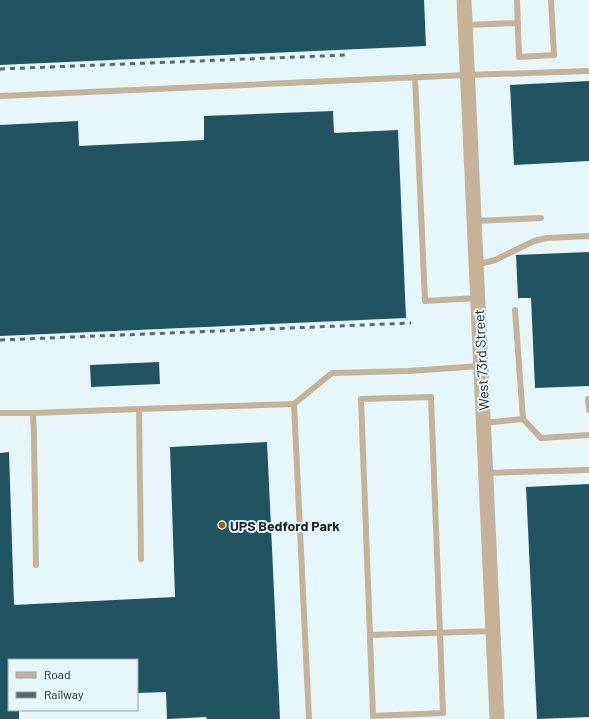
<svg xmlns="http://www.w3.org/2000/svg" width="589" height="719" font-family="Barlow,sans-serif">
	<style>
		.building { fill: #215461 }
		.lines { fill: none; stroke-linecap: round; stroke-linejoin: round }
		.service { stroke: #c6b397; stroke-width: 6 }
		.tertiary { stroke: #c6b397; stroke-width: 15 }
		.rail { stroke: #5c6568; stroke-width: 3; stroke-dasharray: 5 5; stroke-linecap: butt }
		.poi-dot { fill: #91650e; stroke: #e6f7fc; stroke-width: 1.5 }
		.labels { text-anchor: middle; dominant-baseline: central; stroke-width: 4; stroke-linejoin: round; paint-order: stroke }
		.street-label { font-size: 14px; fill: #202628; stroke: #e6f7fc }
		.poi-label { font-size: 14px; font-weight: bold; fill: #202628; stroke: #e6f7fc; text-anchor: start }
	</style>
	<rect width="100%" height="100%" fill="#e6f7fc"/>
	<g class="building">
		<polygon points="0,0 424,0 426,46 0,65"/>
		<polygon points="589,81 589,161 514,165 510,85"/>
		<polygon points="333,111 334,133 398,130 406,318 0,336 0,125 78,121 79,146 204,140 204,116"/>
		<polygon points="589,252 589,386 535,388 531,298 518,298 516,255"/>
		<polygon points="159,362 160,384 91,387 90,365"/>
		<polygon points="267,442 280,719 207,719 206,717 167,719 166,692 137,693 137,660 9,660 9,710 19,710 19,719 0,719 0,453 9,452 14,605 175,597 170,447"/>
		<polygon points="589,484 589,717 537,719 526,487"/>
	</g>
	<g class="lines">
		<g class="service">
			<polyline points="517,0 519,57 554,55 551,0"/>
			<polyline points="465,25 518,23"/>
			<polyline points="415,77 425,301 478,298"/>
			<polyline points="0,96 467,75 589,71"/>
			<polyline points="474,221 541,218"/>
			<polyline points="476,265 495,260 534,241 547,238 589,236"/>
			<polyline points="515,310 523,419"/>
			<polygon points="431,397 443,713 373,716 361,399"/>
			<polyline points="588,399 589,410"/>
			<polyline points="294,404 309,719"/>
			<polyline points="0,413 33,413"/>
			<polyline points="484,423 523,419 541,438 589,435"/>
			<polyline points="486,473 589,470"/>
			<polyline points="141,559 139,409 294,404 332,373 408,371 481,366"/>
			<polyline points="36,565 34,436 33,413 139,409"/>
			<polyline points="370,635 493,631"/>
		</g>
		<polyline class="tertiary" points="464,0 497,719"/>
		<g class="rail">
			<polyline points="0,69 347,55"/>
			<polyline points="0,340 411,323"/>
		</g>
	</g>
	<circle class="poi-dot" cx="222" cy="525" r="4"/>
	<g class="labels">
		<g class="street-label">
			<text transform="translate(481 360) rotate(-93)">West 73rd Street</text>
		</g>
		<g class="poi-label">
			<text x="230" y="525">UPS Bedford Park</text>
		</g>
	</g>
	<rect x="8" y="659" width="130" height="52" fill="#e6f7fc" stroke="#97a3a7"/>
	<rect x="16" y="672" width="20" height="6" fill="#c6b397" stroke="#97a3a7"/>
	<text x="44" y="679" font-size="12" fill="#202628">Road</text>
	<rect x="16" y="692" width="20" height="6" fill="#5c6568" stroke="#97a3a7"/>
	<text x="44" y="699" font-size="12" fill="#202628">Railway</text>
</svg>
